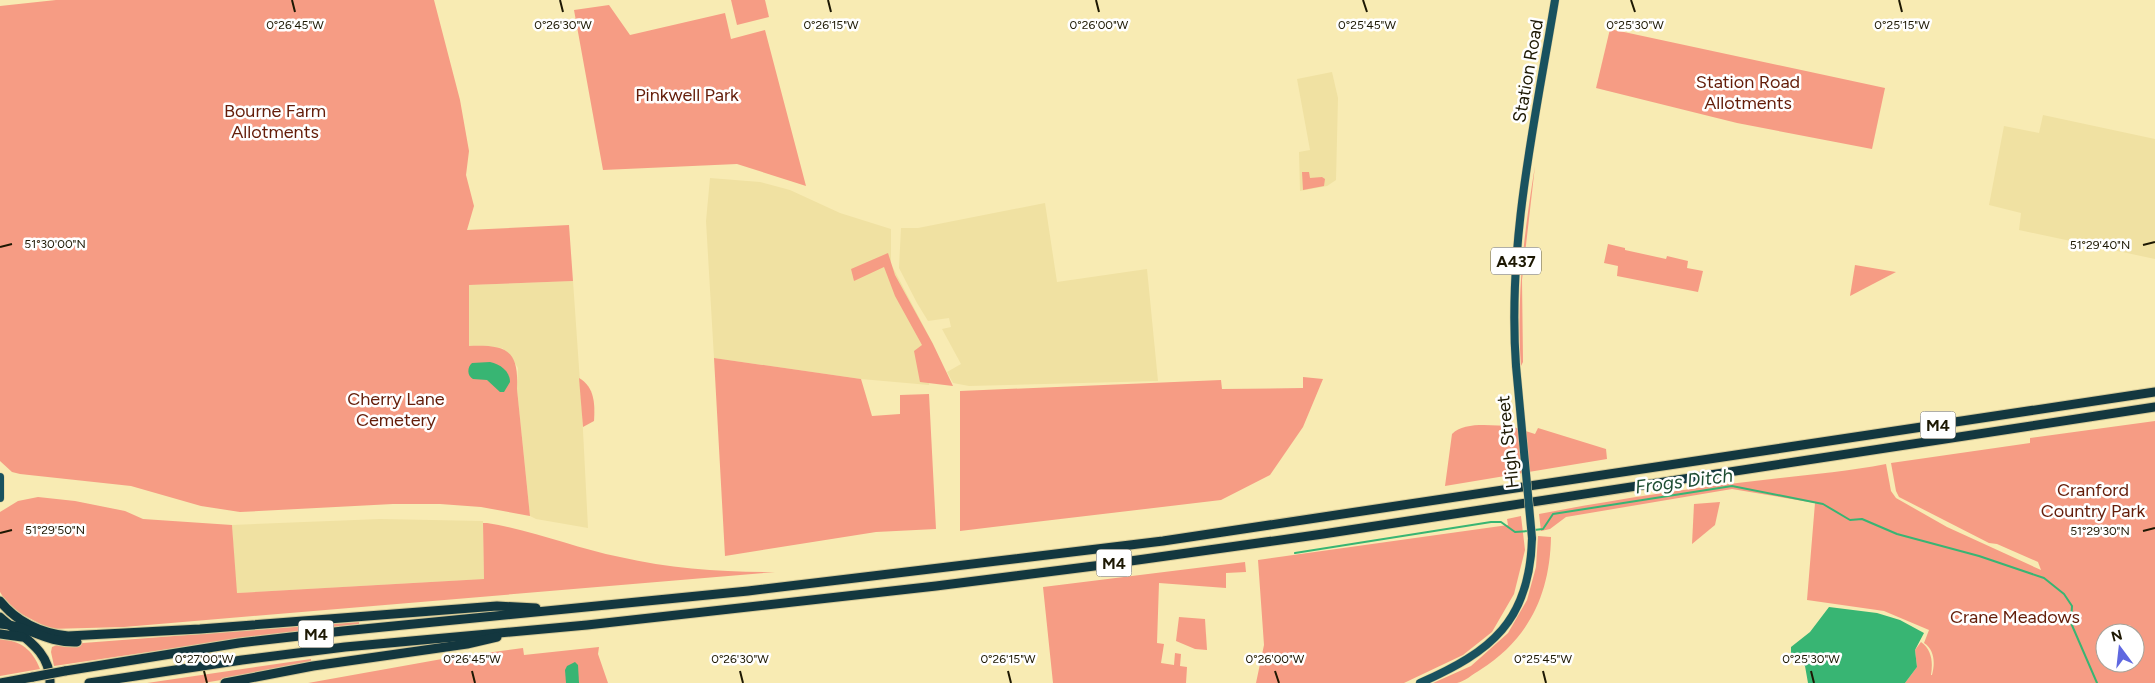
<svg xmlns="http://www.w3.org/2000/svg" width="2155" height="683" font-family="Figtree,sans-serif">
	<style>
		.built { fill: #f0e1a2 }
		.green { fill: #f69c84; fill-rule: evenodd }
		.water { fill: #38b573 }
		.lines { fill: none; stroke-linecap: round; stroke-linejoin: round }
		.stream { stroke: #38b573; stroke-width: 2 }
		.major-casing { stroke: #d5c997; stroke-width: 9 }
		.highway-casing { stroke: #d5c997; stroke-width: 11 }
		.major { stroke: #19525f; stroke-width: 8 }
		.highway { stroke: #13373f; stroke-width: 9 }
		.major-bridge-casing { stroke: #d5c997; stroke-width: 9; stroke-linecap: butt }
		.highway-bridge-casing { stroke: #d5c997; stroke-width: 11; stroke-linecap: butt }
		.major-bridge { stroke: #19525f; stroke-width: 8 }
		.highway-bridge { stroke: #13373f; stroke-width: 9 }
		.ticks { fill: none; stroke: #1d1803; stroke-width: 2 }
		.labels { text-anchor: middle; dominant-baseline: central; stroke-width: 5; stroke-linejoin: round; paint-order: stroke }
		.shield { fill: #fff; stroke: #615d4f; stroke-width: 1 }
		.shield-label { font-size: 16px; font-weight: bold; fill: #1d1803 }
		.street-label { font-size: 18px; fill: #1d1803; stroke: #fff }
		.park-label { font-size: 18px; fill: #641d09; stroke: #fff }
		.water-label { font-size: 19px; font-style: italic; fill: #1e4e33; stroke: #fff }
		.ticks-label { font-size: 12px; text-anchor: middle; fill: #1d1803; stroke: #fff; stroke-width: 5; stroke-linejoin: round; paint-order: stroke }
	</style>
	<rect width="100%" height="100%" fill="#f8ebb3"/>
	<g class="built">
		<polygon points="1332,72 1338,98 1336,180 1327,186 1300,191 1299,152 1310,150 1297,79"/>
		<polygon points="2043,115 2155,139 2155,259 2019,230 2021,213 1989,205 2004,126 2039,133"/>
		<polygon points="710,178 760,182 790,190 840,213 891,229 891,264 933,344 929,385 861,379 714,358 706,221"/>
		<polygon points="1045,203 1057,282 1147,269 1158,381 969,386 953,383 947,372 961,364 942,329 951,327 949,318 928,321 917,303 899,268 901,228 918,228"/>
		<polygon points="573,281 582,411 588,528 536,519 530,516 517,389 518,368 509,354 502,348 469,346 469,285"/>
		<polygon points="380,519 483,521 484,579 236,593 232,525"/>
	</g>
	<g class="green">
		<path d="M56,0H434L460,100L469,151L466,175L474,206L467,230L569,225L573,281L469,285V346C506,345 519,349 517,389L530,516L481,507L440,504H393L240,512L201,506L131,486L20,474L12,472L0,461V6Z"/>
		<polygon points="731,0 765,0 769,17 737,25"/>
		<polygon points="609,5 630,35 725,13 731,39 765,30 806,186 737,164 603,170 574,10"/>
		<polygon points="1610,29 1885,88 1872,149 1737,123 1596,88"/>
		<path d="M1535,166L1522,280L1523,362L1521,366C1516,298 1524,233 1535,166Z"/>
		<polygon points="1302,172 1309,172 1310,178 1322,177 1325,179 1324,186 1303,190"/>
		<polygon points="1608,244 1625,248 1625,250 1666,259 1667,256 1688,261 1687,268 1703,271 1698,292 1617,276 1618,266 1604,263"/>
		<polygon points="888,253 895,275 933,344 953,386 920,382 914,351 922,345 895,296 884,267 854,281 851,269"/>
		<polygon points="1855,265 1896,272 1850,296"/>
		<polygon points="714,358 861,379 872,416 900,414 900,395 929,394 936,529 876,532 725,556"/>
		<polygon points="1303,377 1323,379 1303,427 1270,475 1221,500 960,531 960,391 1221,380 1222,389 1303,388"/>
		<path d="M579,378C595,387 595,405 594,421L583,427Z"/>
		<path d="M2155,421V683H1905L1917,667L1915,650L1921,642C1932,650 1933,662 1931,675H1932C1935,664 1935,650 1924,643L1929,630L1884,611L1807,600L1815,503L1732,489L1566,517L1550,529L1541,531L1539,514C1607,501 1677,490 1746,482C1793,476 1840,473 1886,464L1891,491L1896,498L1947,527L2041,570L2038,562L1997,544L1989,543L1899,497L1896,491L1891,463L2030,443V438ZM2105,633H2135V663H2105Z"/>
		<path d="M1510,426L1535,434L1538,428L1606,449L1607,459L1445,486L1452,434C1464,421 1494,426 1510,426Z"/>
		<path d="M38,497L75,501L125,511L143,519L232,525L237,593L484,579L483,523H487C533,530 575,548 620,557C671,569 723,572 775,572L124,627L50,629L10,608L0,592V512L18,501Z"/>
		<polygon points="1720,502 1715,525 1692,544 1694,504"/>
		<polygon points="1521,516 1525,550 1514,594 1492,632 1463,655 1404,683 1256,683 1264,645 1258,560 1508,525 1507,519"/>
		<path d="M1538,536L1551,537C1550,594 1529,639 1480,670C1473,674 1464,682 1457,683C1449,683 1441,683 1433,683L1471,666L1508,633L1527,600L1536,567Z"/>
		<polygon points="1245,562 1246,572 1226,573 1226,588 1159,583 1157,643 1164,644 1161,663 1174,665 1175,653 1181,654 1180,666 1187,667 1186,683 1053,683 1043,587"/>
		<polygon points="1179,617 1205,619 1207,650 1195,649 1176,641"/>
		<polygon points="359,622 359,624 243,638 54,666 51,652 52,647 57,645"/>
		<path d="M0,639C21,641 32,649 40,669L0,676Z"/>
		<polygon points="599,647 598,654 608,683 308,683 442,659 523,648 524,655"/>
		<polygon points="311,659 311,665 203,683 147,683"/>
	</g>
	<g class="water">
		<path d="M490,362C500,364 510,371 510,382L504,392H500L487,380L473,379C467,376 467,367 472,363Z"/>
		<polygon points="1829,607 1877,613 1900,620 1924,633 1915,650 1917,667 1905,683 1808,683 1805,666 1791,653 1791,647 1810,632"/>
		<polygon points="575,662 578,665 579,683 566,683 565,670 567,666"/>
	</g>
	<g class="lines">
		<g class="stream">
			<polyline points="1534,530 1543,529 1553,514 1732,486 1823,504 1850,520 1862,519 1897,534 1979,556 2044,578 2064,594 2072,606 2071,623 2097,683"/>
			<polyline points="1295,553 1491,522 1501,522 1515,532 1529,531"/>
		</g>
		<g class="major-casing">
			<g id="major">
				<path d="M1516,366C1507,243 1535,121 1555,0"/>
				<polyline points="0,477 0,498"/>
				<path d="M1420,683C1491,652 1530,621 1532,538"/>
			</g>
		</g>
		<g class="highway-casing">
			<g id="highway">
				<path d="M0,601C17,622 41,633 68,636L200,629L497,606L536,608"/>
				<path d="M0,617C22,637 51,650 50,683"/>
				<path d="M0,624C28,625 44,643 77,642"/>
				<polyline points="0,634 22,637"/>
				<polyline points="65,671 239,643 343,631 748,591 1163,541 2155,392"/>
				<polyline points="0,683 33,677"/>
				<polyline points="89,683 242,660 345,647 587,625 936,586 1102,565 1323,534 2155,407"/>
				<polyline points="225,683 313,666 467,644 497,637"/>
			</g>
		</g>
		<use href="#major" class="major"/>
		<use href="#highway" class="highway"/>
		<g class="major-bridge-casing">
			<polyline id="major-bridge" points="1516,366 1532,538"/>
		</g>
		<g class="highway-bridge-casing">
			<polyline id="highway-bridge" points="33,677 65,671"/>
		</g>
		<use href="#major-bridge" class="major-bridge"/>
		<use href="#highway-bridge" class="highway-bridge"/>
	</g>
	<path class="ticks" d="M292,0L295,12M560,0L563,12M828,0L831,12M1096,0L1099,12M1363,0L1367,12M1631,0L1635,12M1899,0L1902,12M2143,245L2155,242M0,247L12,244M2143,531L2155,528M0,533L12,530M204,671L207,683M472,671L475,683M740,671L743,683M1008,671L1011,683M1275,671L1279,683M1543,671L1546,683M1811,671L1814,683"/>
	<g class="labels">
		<g class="shield">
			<rect x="1491" y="247.5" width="50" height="27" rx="4"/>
			<rect x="1920.5" y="411.5" width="35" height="27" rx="4"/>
			<rect x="1096.5" y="549.5" width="35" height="27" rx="4"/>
			<rect x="298.5" y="620.5" width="35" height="27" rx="4"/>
		</g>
		<g class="shield-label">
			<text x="1516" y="261">A437</text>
			<text x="1938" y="425">M4</text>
			<text x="1114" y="563">M4</text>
			<text x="316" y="634">M4</text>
		</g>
		<g class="street-label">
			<text transform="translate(1528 71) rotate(-80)">Station Road</text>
			<text transform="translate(1508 442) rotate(-96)">High Street</text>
		</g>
		<g class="park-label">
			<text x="1748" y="82">Station Road<tspan x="1748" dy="21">Allotments</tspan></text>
			<text x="687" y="95">Pinkwell Park</text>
			<text x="275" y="111">Bourne Farm<tspan x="275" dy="21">Allotments</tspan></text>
			<text x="396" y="399">Cherry Lane<tspan x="396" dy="21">Cemetery</tspan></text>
			<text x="2093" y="490">Cranford<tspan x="2093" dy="21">Country Park</tspan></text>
			<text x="2015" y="617">Crane Meadows</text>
		</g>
		<g class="water-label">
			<text transform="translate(1684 481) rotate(-7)">Frogs Ditch</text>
		</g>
	</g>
	<g class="ticks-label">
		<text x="295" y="29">0°26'45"W</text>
		<text x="563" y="29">0°26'30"W</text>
		<text x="831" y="29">0°26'15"W</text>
		<text x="1099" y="29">0°26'00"W</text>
		<text x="1367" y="29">0°25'45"W</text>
		<text x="1635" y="29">0°25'30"W</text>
		<text x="1902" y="29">0°25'15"W</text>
		<text x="55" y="248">51°30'00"N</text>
		<text x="2100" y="249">51°29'40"N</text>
		<text x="55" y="534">51°29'50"N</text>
		<text x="2100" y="535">51°29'30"N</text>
		<text x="204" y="663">0°27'00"W</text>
		<text x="472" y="663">0°26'45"W</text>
		<text x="740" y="663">0°26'30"W</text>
		<text x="1008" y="663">0°26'15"W</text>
		<text x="1275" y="663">0°26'00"W</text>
		<text x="1543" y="663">0°25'45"W</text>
		<text x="1811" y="663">0°25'30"W</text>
	</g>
	<g transform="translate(2120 648) rotate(345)"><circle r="24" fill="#ffffff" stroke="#a5a39a"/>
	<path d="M0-4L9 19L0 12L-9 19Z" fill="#5f68e0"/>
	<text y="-8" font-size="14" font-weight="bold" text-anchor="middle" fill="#1d1803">N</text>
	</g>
</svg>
